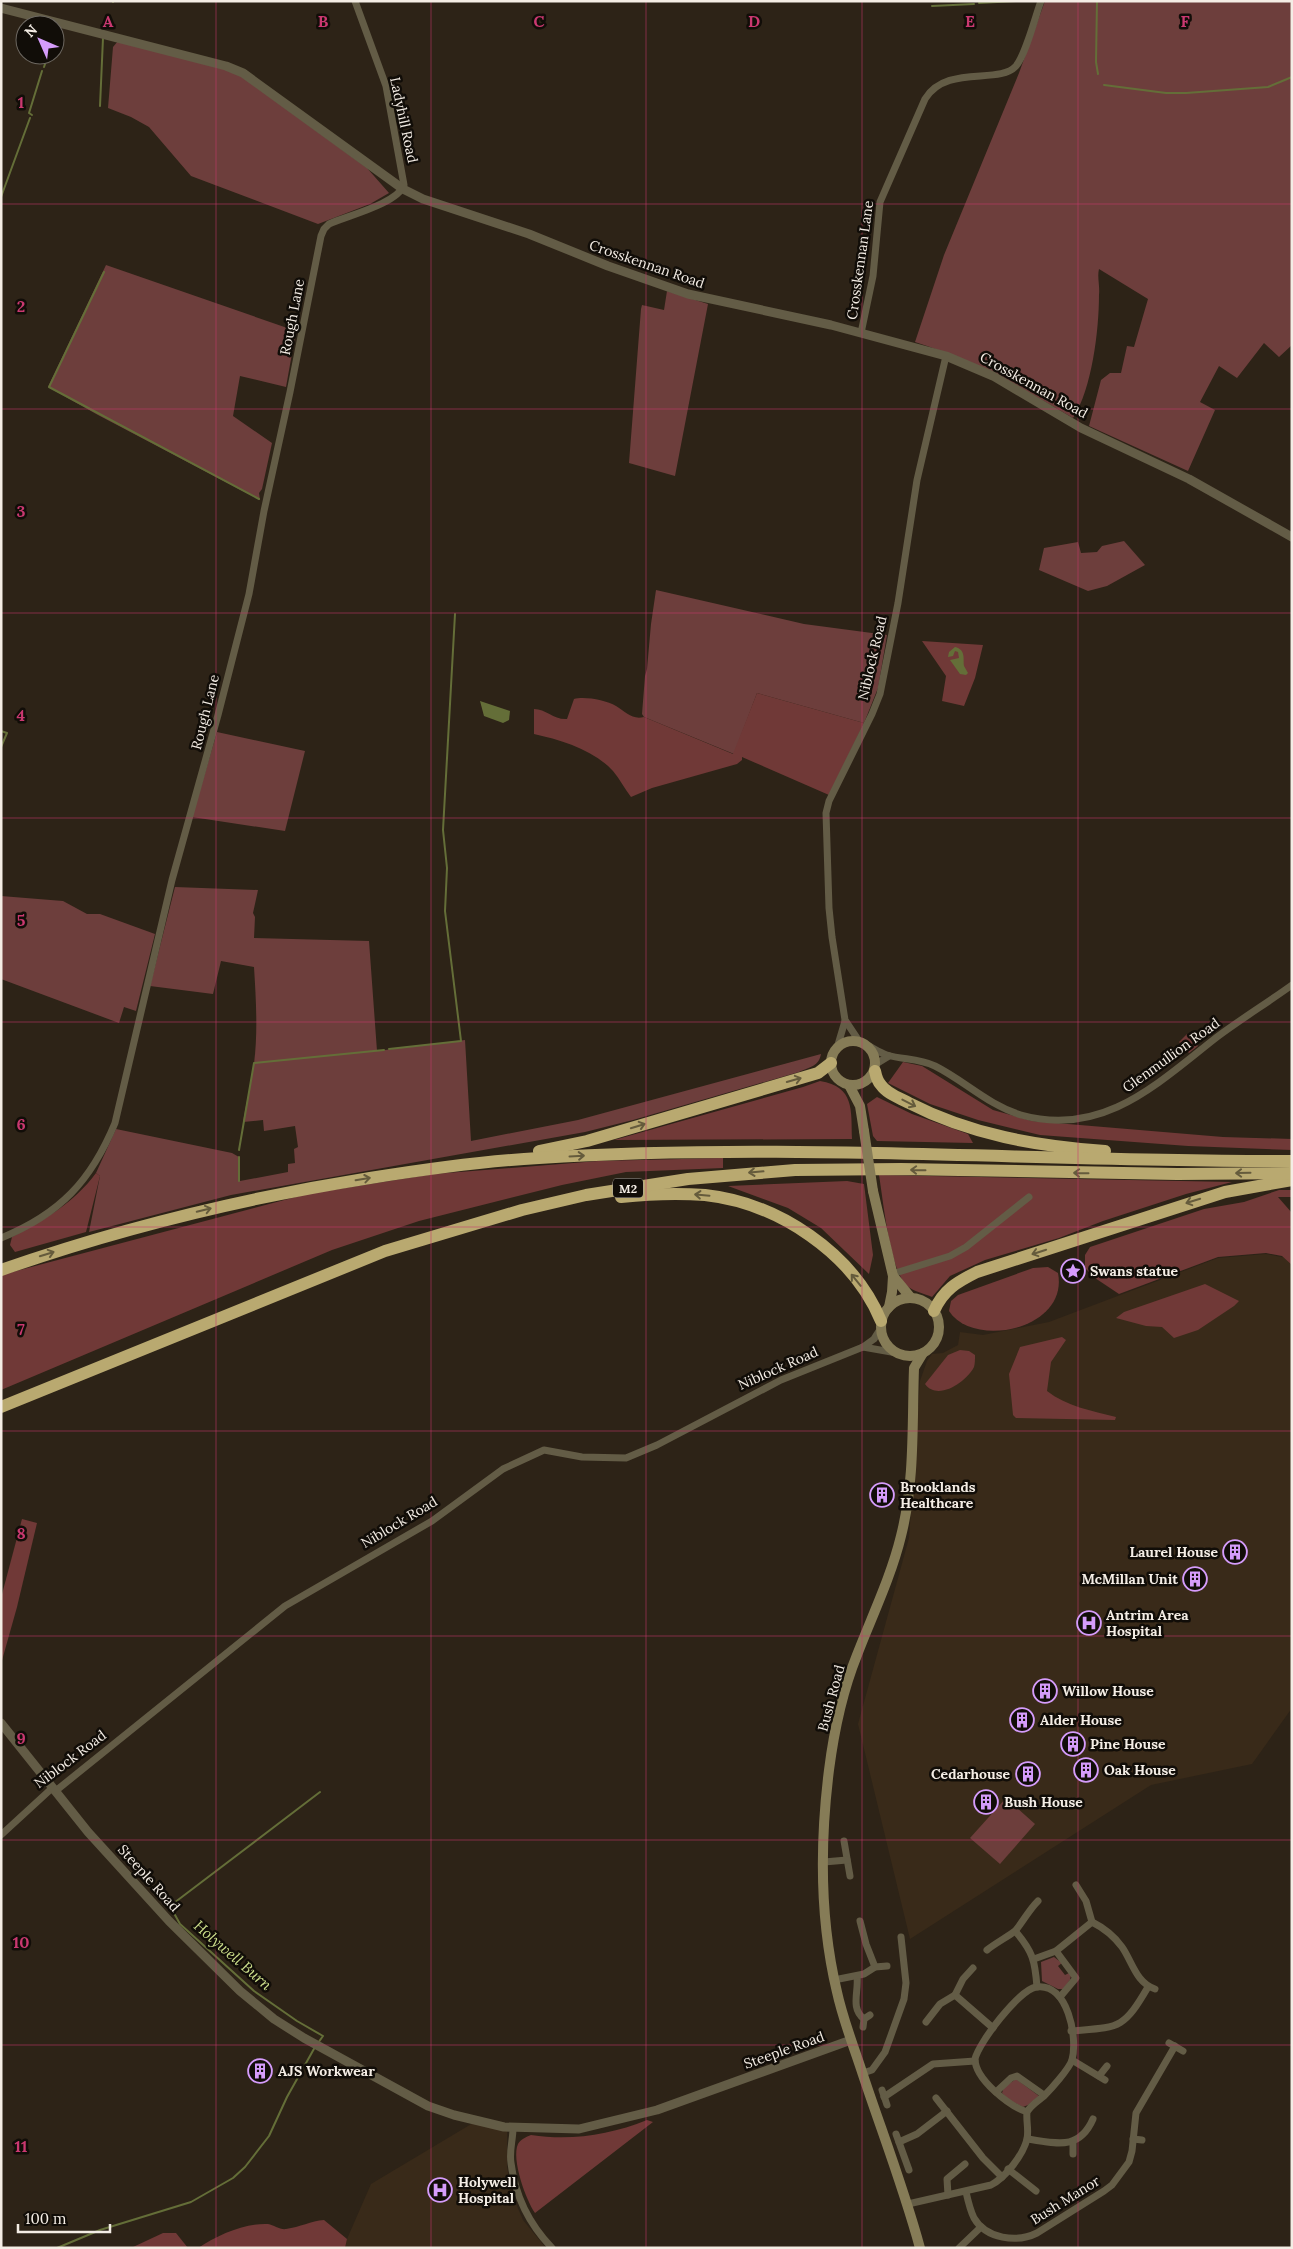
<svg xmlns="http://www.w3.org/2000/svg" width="1293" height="2249" font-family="Lora,serif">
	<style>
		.built { fill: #392a19 }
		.green { fill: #6d3e3c }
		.forest { fill: #703937 }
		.water { fill: #646e38 }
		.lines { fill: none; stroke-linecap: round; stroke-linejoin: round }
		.stream { stroke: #646e38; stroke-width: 2 }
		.minor { stroke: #635c46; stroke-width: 7 }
		.tertiary { stroke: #635c46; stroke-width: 9 }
		.secondary { stroke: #867c57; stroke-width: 10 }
		.motorway { stroke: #b9a970; stroke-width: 12 }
		.secondary-bridge { stroke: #867c57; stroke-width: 10 }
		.oneway { stroke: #655b3c }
		.grid { fill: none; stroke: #ca3870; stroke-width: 1; stroke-opacity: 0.55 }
		.labels { text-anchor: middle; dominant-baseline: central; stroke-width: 5; stroke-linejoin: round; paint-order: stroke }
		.shield { fill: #110d08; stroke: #b0aaa3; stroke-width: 1 }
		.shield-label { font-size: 12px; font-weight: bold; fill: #f4ede5 }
		.street-label { font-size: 14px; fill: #f4ede5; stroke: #110d08 }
		.poi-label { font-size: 14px; font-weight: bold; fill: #f4ede5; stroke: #110d08; text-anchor: start }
		.water-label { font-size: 15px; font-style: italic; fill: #ccde8b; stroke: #110d08 }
		.grid-label { font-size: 16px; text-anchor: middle; font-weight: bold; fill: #ca3870; stroke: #110d08; stroke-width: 5; stroke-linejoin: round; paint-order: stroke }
	</style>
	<rect width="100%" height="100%" fill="#2d2317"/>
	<g class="built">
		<polygon points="1266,1254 1292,1259 1292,1708 1252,1764 1151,1785 910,1939 858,1724 909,1538 920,1381 927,1361 932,1354 943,1353 958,1345 960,1332 983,1335 1049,1322 1218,1258"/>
		<polygon points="473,2123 507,2130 507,2167 513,2197 523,2220 546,2248 345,2248 347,2239 371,2184"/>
	</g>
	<g class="green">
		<path d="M1045,1H1292V345L1279,357L1264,343L1237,378L1219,366L1200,402L1215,410L1188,471L1089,426L1101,380L1110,373H1121L1127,346L1134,347L1148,299L1099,269C1097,277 1100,286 1099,295C1099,330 1092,389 1073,418C1022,388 972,360 915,342L944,255L1019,73Z"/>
		<polygon points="118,41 234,71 367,168 389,193 370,204 318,224 191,176 149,127 131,117 108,108 113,47"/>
		<polygon points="106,265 296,331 286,387 240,376 233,416 272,443 262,489 259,493 260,500 98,415 48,387"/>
		<polygon points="667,291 708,304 675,476 629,463 641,309 642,305 664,310"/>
		<polygon points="1124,541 1145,565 1107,586 1088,591 1039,570 1044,548 1078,542 1081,553 1097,552 1102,546"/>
		<polygon points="656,590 804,624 887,635 878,688 864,723 757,693 734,754 644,717 642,714 645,676 647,669 651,624"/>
		<polygon points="217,732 305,751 285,831 192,817"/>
		<path d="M175,887L258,890L253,913L255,917L254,938L369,941L377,1051L465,1040L471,1141L578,1120L821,1054C819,1066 810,1067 799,1072L633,1120L585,1132L231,1195L89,1232L100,1176L96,1173L116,1129L232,1153L239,1157L240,1181L288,1172V1164L295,1163L294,1149L298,1147L295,1126L264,1131L263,1120L243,1122C246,1103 251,1084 254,1064C258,1032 256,999 254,967L221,961L213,994L150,986Z"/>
		<polygon points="1,896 63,901 87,914 100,914 155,934 136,1011 124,1007 119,1023 1,979"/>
		<polygon points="1006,1798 1035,1824 1000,1864 970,1838"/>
		<polygon points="1054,1957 1062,1963 1058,1966 1065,1975 1069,1973 1071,1975 1070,1980 1063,1989 1058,1989 1042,1981 1041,1962"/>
		<polygon points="1016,2079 1039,2096 1028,2105 1023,2107 1009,2100 1002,2093 1004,2087"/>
	</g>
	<g class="forest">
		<polygon points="922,641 983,645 975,678 964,706 942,701 946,676"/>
		<path d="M757,693L864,723L829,795L742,757V760L737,764L652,788L631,797C624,788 620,779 613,771C594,750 561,740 534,734V709C546,709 554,720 567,719L574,699C584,696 606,700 616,706C626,712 632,720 644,717L733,754Z"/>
		<polygon points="1187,1034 1198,1046 1189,1053 1179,1042"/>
		<polygon points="903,1062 922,1066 993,1110 1032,1121 1223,1137 1292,1139 1292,1150 1188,1146 1040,1135 978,1120 930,1104 888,1083"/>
		<path d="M820,1081C855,1087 851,1110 852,1139L614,1140L803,1087Z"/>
		<polygon points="877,1097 912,1114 968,1134 973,1143 877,1141 873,1136 867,1104"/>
		<polygon points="723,1158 723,1168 626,1172 562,1185 419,1221 332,1250 1,1390 1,1275 307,1194 434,1174 598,1161"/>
		<path d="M96,1173L100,1176L86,1232L15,1252L10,1245L12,1237C44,1220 74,1203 96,1173Z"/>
		<path d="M879,1175L1232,1182L1186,1194L1103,1221L1059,1238L985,1260L950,1276L932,1297C925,1294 913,1291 907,1286C890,1271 883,1199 879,1175Z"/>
		<polygon points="847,1181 864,1184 873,1255 869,1274 821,1228 788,1208 728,1186"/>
		<polygon points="1279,1190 1292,1190 1292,1197 1278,1197 1292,1213 1292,1265 1282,1256 1266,1253 1218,1257 1119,1294 1095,1278 1085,1268 1085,1255 1090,1247 1204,1209 1244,1202"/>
		<path d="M1048,1267L1058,1273C1069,1330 973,1349 949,1311L951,1301L958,1295L1033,1268Z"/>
		<polygon points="1205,1284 1239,1301 1234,1306 1198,1330 1174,1338 1162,1327 1146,1326 1116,1318 1124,1312"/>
		<path d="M1062,1337L1066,1340L1051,1362L1047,1391C1066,1406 1092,1411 1116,1417L1115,1420L1016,1418L1013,1415L1009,1374L1020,1347Z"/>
		<path d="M960,1350L969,1351L975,1355C975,1360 975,1363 974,1367C967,1381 938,1402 925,1384L948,1355Z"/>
		<polygon points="22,1519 37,1523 17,1607 1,1664 1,1598"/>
		<path d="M647,2120L653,2122L535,2213C526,2200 511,2159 518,2144C521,2139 526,2137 531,2135C571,2141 610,2135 647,2120Z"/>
		<path d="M324,2220L347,2239L345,2248H198C218,2235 244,2223 268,2224C274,2225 280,2230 286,2229C300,2227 311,2221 324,2220Z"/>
		<polygon points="163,2233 176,2233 188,2248 131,2248"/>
	</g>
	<g class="water">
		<path d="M955,647C966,650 963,658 964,666L968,673L966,675L960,674L950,660L959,658L958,652L955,651L953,656L948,657L949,652Z"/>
		<polygon points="480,701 510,711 509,720 503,723 484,716"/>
	</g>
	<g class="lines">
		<g class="stream">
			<polyline points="1097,1 1096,62 1098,74"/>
			<polyline points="113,2 113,1"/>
			<polyline points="979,3 1016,1"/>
			<polyline points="932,6 974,4"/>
			<polyline points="55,36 57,29"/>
			<polyline points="44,67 48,55"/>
			<polyline points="1104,85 1166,93 1186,93 1268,87 1292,77"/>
			<polyline points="100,106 103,38"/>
			<polyline points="32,115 29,113 42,71"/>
			<polyline points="1,197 30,118"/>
			<polyline points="104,272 49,387 259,499"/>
			<polyline points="1,731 7,733 1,747"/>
			<polyline points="389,1049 461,1041 445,911 447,868 443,830 455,614"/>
			<polyline points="239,1150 254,1063 384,1050"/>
			<polyline points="239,1157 239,1181"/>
			<polyline points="318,2043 323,2036 297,2021 254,1991 180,1924 170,1906 320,1792"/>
			<polyline points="57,2248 100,2230 191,2202 233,2178 245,2167 269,2136 287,2097 315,2047"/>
		</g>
		<g class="minor">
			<path d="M861,333L873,276L880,202L925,99C946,64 999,85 1016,66C1026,54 1035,17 1041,1"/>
			<polyline points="859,1041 845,1020 832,937 829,908 826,813 829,801 872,714 880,694 898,603 917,480 946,356"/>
			<path d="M867,1045C873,1048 880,1053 887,1055C903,1060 918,1058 935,1066C965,1081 988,1105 1021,1115C1103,1138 1158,1083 1217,1037C1241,1019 1267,1003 1292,985"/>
			<polyline points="837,1048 845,1021"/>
			<polyline points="876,1064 889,1056"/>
			<path d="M1,1238C60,1214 91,1181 115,1123L172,880L218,715L249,594L264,511L290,392L321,236L324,229L329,224C346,216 397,204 404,185L386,86L355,1"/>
			<polyline points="892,1274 950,1256 966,1247 1029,1197"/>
			<polyline points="863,1347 897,1353"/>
			<polyline points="1,1835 50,1790 58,1789 285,1606 432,1521 503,1469 544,1450 582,1457 626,1458 657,1445 781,1380 863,1347 874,1339 881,1328"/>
			<polyline points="844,1841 850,1876"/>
			<polyline points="824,1862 847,1860"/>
			<polyline points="860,1921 866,1944 875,1967"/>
			<path d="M1092,1922C1104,1928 1114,1936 1122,1947C1132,1961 1136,1983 1155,1989"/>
			<path d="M1016,1932C1033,1952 1035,1961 1037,1987"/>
			<path d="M987,1950C994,1944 1014,1933 1016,1930C1024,1920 1029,1910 1038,1901"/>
			<polyline points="1056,1951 1076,1978 1060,1997"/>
			<polyline points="1034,1959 1056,1951 1092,1922 1086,1901 1076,1885"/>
			<path d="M857,1976C859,1992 850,2008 864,2019"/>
			<polyline points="834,1980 864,1974 875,1967 887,1966"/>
			<polyline points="955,1995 993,2028"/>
			<polyline points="926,2022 940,2004 955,1995 963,1979 973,1968"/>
			<polyline points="863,2027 864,2019 870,2015"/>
			<path d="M1071,2031C1119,2027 1123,2030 1148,1987"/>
			<polyline points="1169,2043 1183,2051"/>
			<polyline points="1072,2060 1105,2080"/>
			<polyline points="863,2073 872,2070 885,2052 904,1999 906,1983 901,1937"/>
			<polyline points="1099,2076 1107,2066"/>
			<polyline points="882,2090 887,2105"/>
			<polyline points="996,2092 1011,2078 1017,2076 1044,2095"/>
			<polyline points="884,2097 933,2064 975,2061"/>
			<polyline points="936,2098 983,2158 1002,2177"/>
			<path d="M513,2128C513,2140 509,2151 511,2163C515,2196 529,2224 552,2248"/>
			<polyline points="896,2134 909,2170"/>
			<path d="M1027,2139C1056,2143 1079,2151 1093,2119"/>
			<polyline points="1133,2139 1142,2140"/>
			<polyline points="899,2142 917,2134 947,2111"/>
			<polyline points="1073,2142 1073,2154"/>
			<polyline points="1008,2169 1036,2191"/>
			<path d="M966,2192C968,2201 970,2210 974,2218C986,2239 1017,2243 1037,2233L1104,2191L1112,2185L1129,2162L1132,2151L1136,2113L1175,2046"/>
			<polyline points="948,2195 947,2179 965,2164"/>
			<path d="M908,2204L991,2185C1006,2177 1023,2155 1027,2139C1029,2130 1026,2121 1027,2112C1031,2105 1038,2101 1044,2096C1051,2089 1069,2069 1072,2060C1078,2038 1068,1982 1036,1987C1019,1990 979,2042 975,2059C975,2079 1009,2106 1027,2112"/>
			<polyline points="959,2248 981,2227"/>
		</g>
		<g class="tertiary">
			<polyline points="1,8 226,66 243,73 403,189 423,199 529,234 608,266 688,294 831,325 946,356 993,376 1081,428 1189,479 1292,537"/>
			<polyline points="1,1723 88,1832 169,1921 240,1991 274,2019 304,2038 428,2106 454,2115 504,2127 579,2129 657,2110 851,2040"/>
		</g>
		<g class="secondary">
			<circle cx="853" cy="1063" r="22"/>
			<polyline points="849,1085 860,1106 864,1131"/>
			<polyline points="873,1191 893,1276 892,1292 889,1307"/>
			<polyline points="893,1276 911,1298"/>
			<circle cx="910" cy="1327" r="29"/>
			<path d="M920,2248C904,2189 882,2132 863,2075C854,2047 843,2020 837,1992C820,1921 820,1842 829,1770C834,1731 842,1692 857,1655C872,1616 891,1577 901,1536C915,1481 912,1423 914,1368L923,1353"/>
		</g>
		<g class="motorway">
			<path d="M875,1071C876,1076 877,1081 881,1085C887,1094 900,1098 909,1103C971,1135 1037,1146 1105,1151"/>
			<polyline points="539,1151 587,1141 818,1073 831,1063"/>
			<path d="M621,1197C649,1194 677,1193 705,1195C778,1203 853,1253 881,1321"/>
			<path d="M1,1270C121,1228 244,1198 370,1178C426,1169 482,1161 539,1158C788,1142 1042,1162 1292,1161"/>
			<path d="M934,1311C943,1290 957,1282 977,1272L1225,1192L1292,1180"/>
			<polyline points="1,1407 385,1251 522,1210 586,1195 688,1179 795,1170 901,1169 1177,1174 1292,1173"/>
		</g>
		<polyline class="secondary-bridge" points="864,1131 873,1191"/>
	</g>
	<defs><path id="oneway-shaft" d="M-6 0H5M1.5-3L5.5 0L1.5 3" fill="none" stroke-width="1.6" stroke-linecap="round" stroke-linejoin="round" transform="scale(1.25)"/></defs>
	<g class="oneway">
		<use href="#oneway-shaft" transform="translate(794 1080) rotate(-16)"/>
		<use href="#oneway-shaft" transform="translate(909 1103) rotate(27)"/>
		<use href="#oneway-shaft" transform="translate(638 1126) rotate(-17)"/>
		<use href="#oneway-shaft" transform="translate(577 1156) rotate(-3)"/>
		<use href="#oneway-shaft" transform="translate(918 1170) rotate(-179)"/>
		<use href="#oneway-shaft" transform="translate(756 1172) rotate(175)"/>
		<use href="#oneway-shaft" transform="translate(1081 1173) rotate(-179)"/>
		<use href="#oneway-shaft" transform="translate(1243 1173) rotate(179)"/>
		<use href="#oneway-shaft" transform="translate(363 1179) rotate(-9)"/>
		<use href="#oneway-shaft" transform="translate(702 1195) rotate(-175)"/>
		<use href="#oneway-shaft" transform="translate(1193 1201) rotate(163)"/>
		<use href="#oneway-shaft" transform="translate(204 1210) rotate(-14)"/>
		<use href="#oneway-shaft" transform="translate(1039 1252) rotate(162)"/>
		<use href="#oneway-shaft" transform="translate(47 1254) rotate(-17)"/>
		<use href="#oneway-shaft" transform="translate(856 1280) rotate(-129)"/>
	</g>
	<path class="grid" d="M216,1V2248M431,1V2248M646,1V2248M862,1V2248M1078,1V2248M1,204H1292M1,409H1292M1,613H1292M1,818H1292M1,1022H1292M1,1227H1292M1,1431H1292M1,1636H1292M1,1840H1292M1,2045H1292"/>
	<defs>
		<g id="sight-ring" transform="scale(1.25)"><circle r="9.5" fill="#110d08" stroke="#d59cfb" stroke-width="1.5"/><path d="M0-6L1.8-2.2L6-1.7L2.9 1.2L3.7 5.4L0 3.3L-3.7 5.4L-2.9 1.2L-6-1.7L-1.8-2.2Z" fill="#d59cfb"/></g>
		<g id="building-ring" transform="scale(1.25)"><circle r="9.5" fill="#110d08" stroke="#d59cfb" stroke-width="1.5"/><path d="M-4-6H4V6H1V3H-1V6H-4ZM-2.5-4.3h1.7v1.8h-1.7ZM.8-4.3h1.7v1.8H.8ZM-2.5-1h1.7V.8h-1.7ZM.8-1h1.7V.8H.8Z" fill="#d59cfb"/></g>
		<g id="hospital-ring" transform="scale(1.25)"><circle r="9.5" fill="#110d08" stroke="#d59cfb" stroke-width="1.5"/><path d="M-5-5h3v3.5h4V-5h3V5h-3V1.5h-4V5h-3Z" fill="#d59cfb"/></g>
	</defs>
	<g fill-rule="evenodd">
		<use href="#sight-ring" x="1073" y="1271"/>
		<use href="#building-ring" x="882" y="1495"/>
		<use href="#building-ring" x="1235" y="1552"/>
		<use href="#building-ring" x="1195" y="1579"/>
		<use href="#hospital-ring" x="1089" y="1623"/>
		<use href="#building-ring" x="1045" y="1691"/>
		<use href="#building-ring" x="1022" y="1720"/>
		<use href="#building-ring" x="1073" y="1744"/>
		<use href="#building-ring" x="1086" y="1770"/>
		<use href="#building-ring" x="1028" y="1774"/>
		<use href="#building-ring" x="986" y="1802"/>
		<use href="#building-ring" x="260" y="2071"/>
		<use href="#hospital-ring" x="440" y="2190"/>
	</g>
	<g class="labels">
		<rect class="shield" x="613" y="1178.5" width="30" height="19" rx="4"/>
		<g class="shield-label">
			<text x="628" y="1188">M2</text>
		</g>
		<g class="street-label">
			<text transform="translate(404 120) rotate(78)">Ladyhill Road</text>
			<text transform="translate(860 260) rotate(-82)">Crosskennan Lane</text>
			<text transform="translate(647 264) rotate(19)">Crosskennan Road</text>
			<text transform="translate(292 317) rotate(-79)">Rough Lane</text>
			<text transform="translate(1034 385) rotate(29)">Crosskennan Road</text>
			<text transform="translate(872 658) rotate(-77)">Niblock Road</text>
			<text transform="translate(205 712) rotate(-76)">Rough Lane</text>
			<text transform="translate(1171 1055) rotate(-36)">Glenmullion Road</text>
			<text transform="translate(778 1368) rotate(-24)">Niblock Road</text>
			<text transform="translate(399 1522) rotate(-31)">Niblock Road</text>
			<text transform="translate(831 1698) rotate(-75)">Bush Road</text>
			<text transform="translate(70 1759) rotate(-37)">Niblock Road</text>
			<text transform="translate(149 1878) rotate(48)">Steeple Road</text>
			<text transform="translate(784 2050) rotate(-20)">Steeple Road</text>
			<text transform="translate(1065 2200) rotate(-32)">Bush Manor</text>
		</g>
		<g class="poi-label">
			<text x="1090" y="1271">Swans statue</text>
			<text x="900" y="1487">Brooklands<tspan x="900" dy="16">Healthcare</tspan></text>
			<text x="1218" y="1552" text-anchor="end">Laurel House</text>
			<text x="1178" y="1579" text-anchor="end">McMillan Unit</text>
			<text x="1106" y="1615">Antrim Area<tspan x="1106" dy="16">Hospital</tspan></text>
			<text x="1062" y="1691">Willow House</text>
			<text x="1040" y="1720">Alder House</text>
			<text x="1090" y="1744">Pine House</text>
			<text x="1104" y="1770">Oak House</text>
			<text x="1010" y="1774" text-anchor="end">Cedarhouse</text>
			<text x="1004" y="1802">Bush House</text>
			<text x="278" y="2071">AJS Workwear</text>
			<text x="458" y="2182">Holywell<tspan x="458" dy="16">Hospital</tspan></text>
		</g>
		<g class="water-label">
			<text transform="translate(233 1955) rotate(41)">Holywell Burn</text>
		</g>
	</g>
	<g class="grid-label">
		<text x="108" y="27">A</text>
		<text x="323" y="27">B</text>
		<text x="539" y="27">C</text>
		<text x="754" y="27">D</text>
		<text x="970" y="27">E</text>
		<text x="1185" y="27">F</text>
		<text x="21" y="108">1</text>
		<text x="21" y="312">2</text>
		<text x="21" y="517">3</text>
		<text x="21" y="721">4</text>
		<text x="21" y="926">5</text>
		<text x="21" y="1130">6</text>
		<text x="21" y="1335">7</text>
		<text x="21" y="1539">8</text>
		<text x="21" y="1744">9</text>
		<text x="21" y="1948">10</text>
		<text x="21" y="2152">11</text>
	</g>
	<rect width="1293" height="2249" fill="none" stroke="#f4ede5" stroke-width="5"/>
	<g transform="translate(40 40) rotate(315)"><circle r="24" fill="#110d08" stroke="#6c6760"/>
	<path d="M0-4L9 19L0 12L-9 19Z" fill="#d59cfb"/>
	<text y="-8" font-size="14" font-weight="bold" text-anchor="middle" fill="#f4ede5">N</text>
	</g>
	<path d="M18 2224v8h92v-8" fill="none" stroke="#f4ede5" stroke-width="2.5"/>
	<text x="25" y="2224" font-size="15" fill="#f4ede5" stroke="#110d08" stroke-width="4" paint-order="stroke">100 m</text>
</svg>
